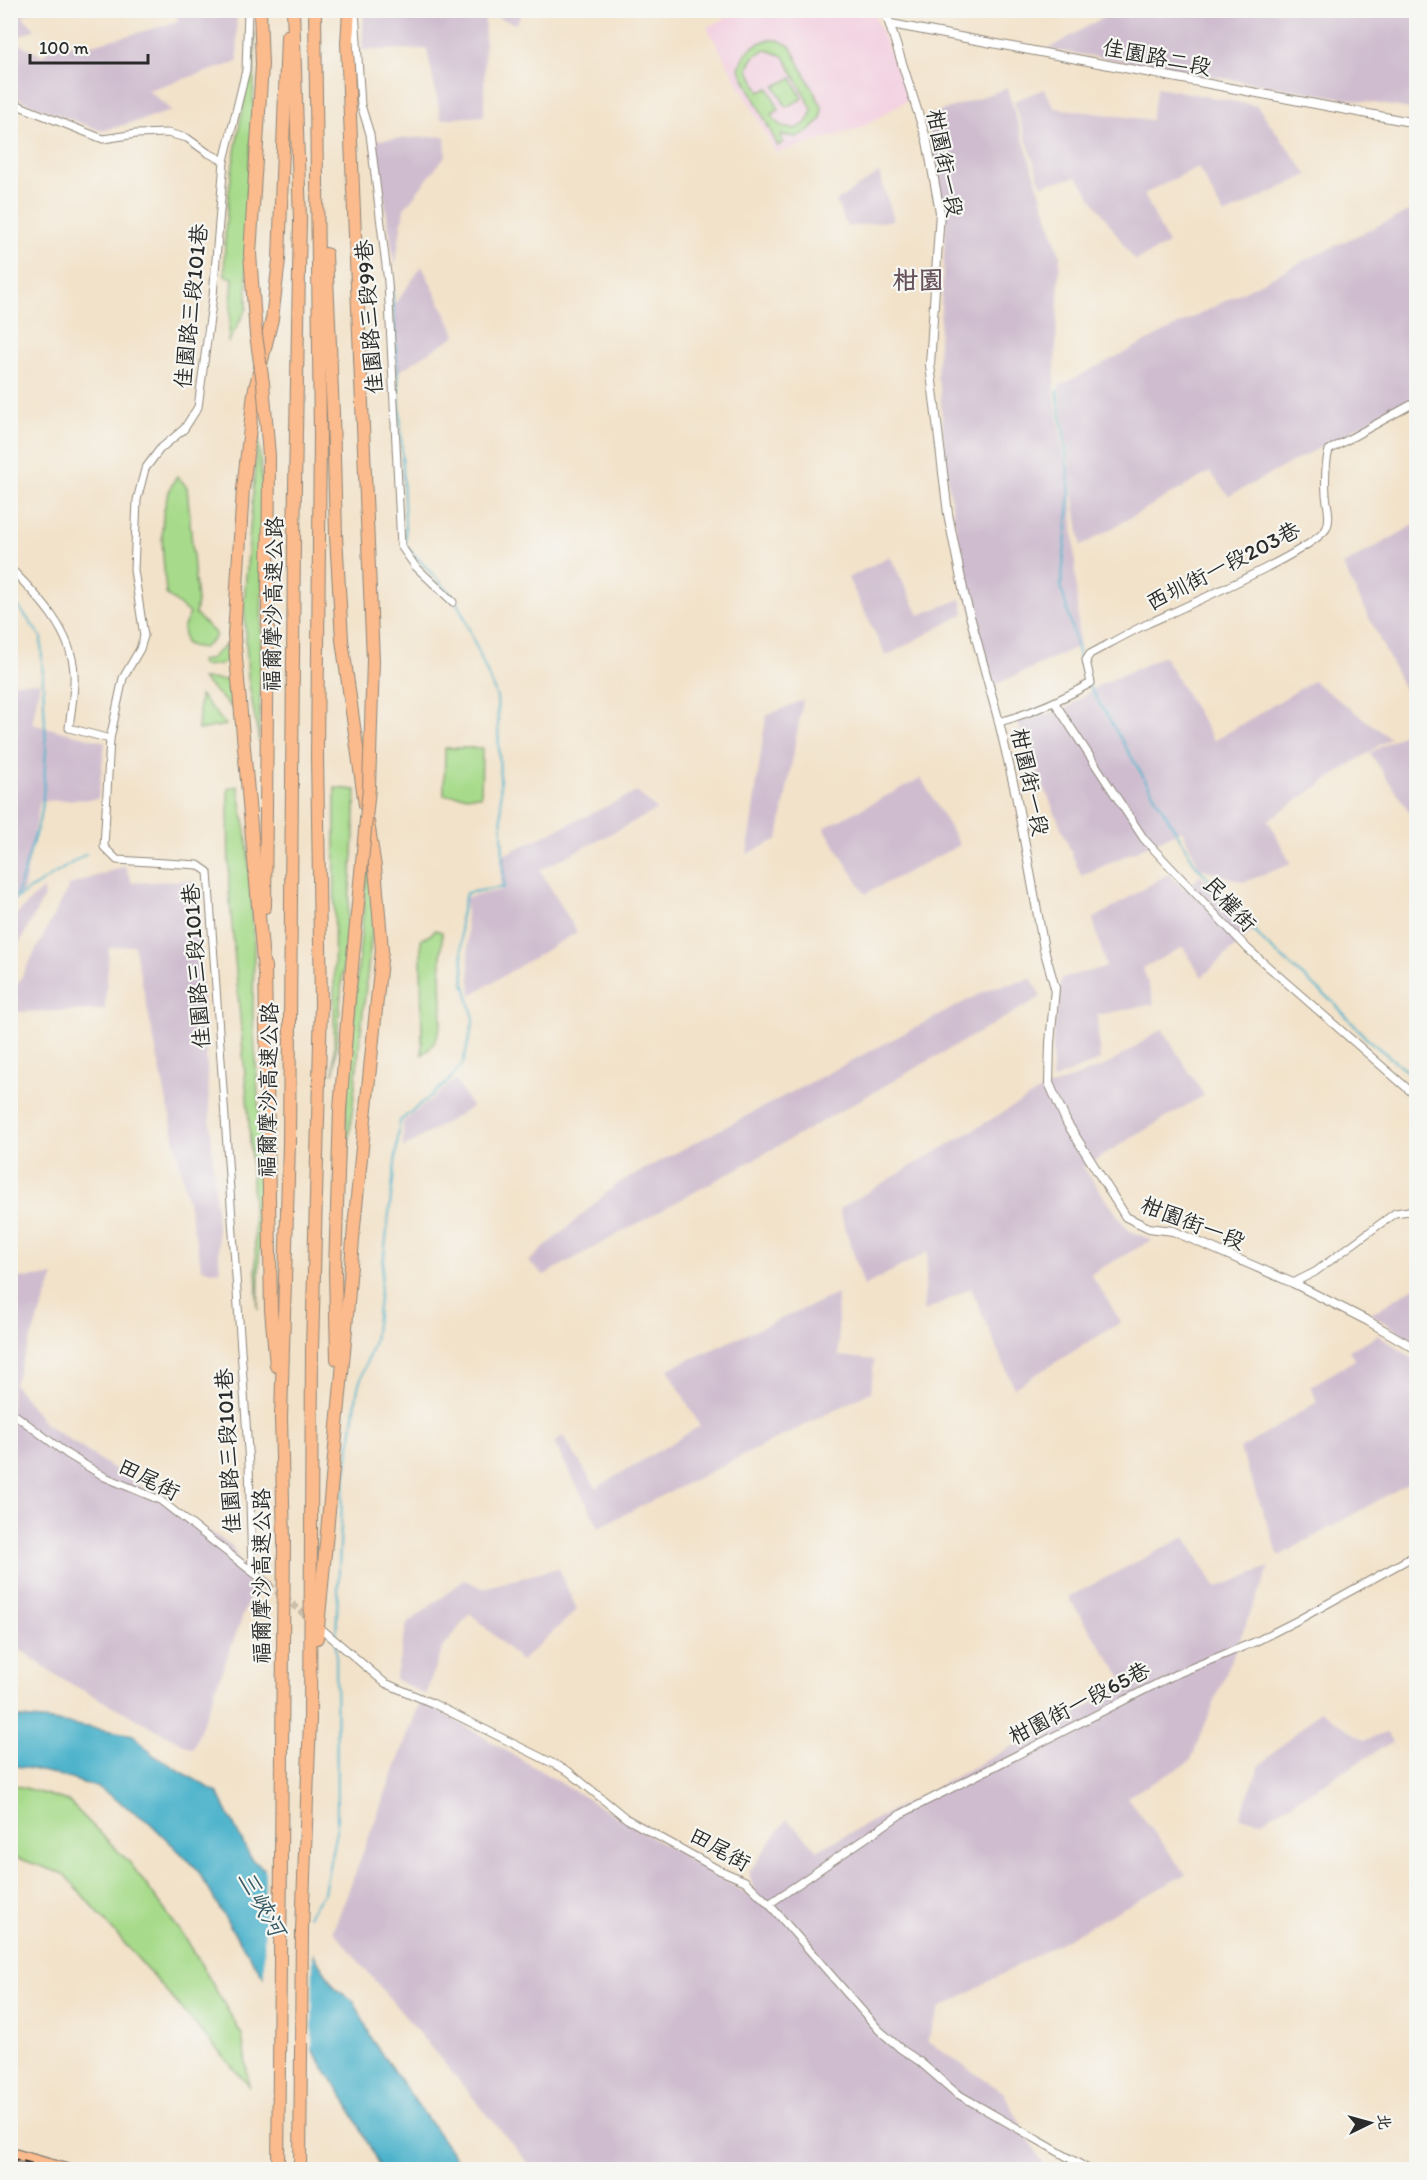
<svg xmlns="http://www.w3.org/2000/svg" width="1427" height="2180" font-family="Itim,'LXGW WenKai TC',sans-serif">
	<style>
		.built { fill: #f3cfe0 }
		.industrial { fill: #cfbdcf }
		.green { fill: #a7db8b; stroke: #69835b; stroke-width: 1.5; fill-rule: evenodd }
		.water { fill: #4cb2cb; stroke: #3c6e7b; stroke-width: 1.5 }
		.pier { fill: #f2e2c9 }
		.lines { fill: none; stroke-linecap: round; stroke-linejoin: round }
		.stream { stroke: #4cb2cb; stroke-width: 2 }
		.minor-tunnel { stroke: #cabda9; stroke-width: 7; stroke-dasharray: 7 3.5; stroke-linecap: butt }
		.minor-casing { stroke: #8e867a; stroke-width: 9 }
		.tertiary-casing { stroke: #8e867a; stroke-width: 10 }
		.primary-casing { stroke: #8e867a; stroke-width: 13 }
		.motorway-casing { stroke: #8e867a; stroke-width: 14 }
		.minor { stroke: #fff; stroke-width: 7 }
		.tertiary { stroke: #fff; stroke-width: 8 }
		.primary { stroke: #fbbb8c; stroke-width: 10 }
		.motorway { stroke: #fbbb8c; stroke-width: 12 }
		.rail { stroke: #2b2b2b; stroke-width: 2; stroke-dasharray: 9 4.5; stroke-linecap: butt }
		.motorway-bridge-casing { stroke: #8e867a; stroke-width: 14; stroke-linecap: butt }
		.motorway-bridge { stroke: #fbbb8c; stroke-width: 12 }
		.labels { text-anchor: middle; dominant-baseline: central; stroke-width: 4.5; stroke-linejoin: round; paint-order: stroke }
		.street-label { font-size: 22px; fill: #2b2b2b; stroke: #f6f6f2 }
		.water-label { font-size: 24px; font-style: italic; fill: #375a63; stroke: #f6f6f2 }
		.quarter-label { font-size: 26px; font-weight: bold; fill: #66525b; stroke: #f6f6f2 }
	</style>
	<rect width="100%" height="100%" fill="#f6f6f2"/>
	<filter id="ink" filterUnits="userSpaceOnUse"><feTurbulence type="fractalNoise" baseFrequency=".0167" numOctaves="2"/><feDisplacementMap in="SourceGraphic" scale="12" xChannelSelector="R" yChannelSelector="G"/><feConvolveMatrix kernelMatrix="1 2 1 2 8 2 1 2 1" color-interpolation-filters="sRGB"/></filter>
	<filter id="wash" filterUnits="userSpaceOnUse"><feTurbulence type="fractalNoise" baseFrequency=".008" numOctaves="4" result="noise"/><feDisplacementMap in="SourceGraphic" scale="24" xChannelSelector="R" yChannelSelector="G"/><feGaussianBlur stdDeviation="1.35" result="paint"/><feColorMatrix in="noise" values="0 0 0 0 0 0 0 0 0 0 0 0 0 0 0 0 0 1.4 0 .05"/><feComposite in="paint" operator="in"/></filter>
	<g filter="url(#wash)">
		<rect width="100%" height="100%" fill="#f2e2c9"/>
		<polygon class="built" points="742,11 873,11 909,99 859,129 776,153 707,27"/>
		<g class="industrial">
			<polygon points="11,10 33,11 22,16 35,29 12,40 43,56 56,40 80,48 178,22 176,11 236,11 238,62 148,90 172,111 102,131 27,103 11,94"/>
			<polygon points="364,11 523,11 516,24 485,13 484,116 441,119 427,49 362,50"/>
			<polygon points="1114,11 1416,11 1416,110 1048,49"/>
			<polygon points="1157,87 1257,106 1308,175 1224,215 1198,167 1144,194 1168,244 1135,261 1077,177 1041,185 1014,101 1044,89 1055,108 1151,120"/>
			<polygon points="1007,88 1060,255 1054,389 1066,467 1059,472 1070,466 1059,386 1307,259 1416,208 1416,396 1229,496 1210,472 1081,546 1071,477 1079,646 993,686 966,588 945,462 940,387 937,376 946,222 927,116"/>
			<polygon points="445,136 446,155 404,209 395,267 375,140"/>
			<polygon points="879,173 894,220 847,227 836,201"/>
			<polygon points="422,266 456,335 395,374 394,306"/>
			<polygon points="1416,524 1416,713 1343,565"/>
			<polygon points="890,556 919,615 961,599 964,614 886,656 848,578"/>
			<polygon points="1164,656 1214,741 1313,681 1390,738 1268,820 1291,864 1244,882 1200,868 1182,830 1081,876 1017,721 1066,709 1096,687"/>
			<polygon points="40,682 32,724 105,742 98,799 40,801 23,892 11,899 11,683"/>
			<polygon points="803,700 778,839 747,854 766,716"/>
			<polygon points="1416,727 1416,822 1370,753"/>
			<polygon points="921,778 960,845 865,894 824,828"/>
			<polygon points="637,792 657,810 540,870 577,932 471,995 465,898 501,890 501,856"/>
			<polygon points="125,866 132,883 195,880 220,1272 202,1269 134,945 109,948 105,1010 11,1012 11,997 70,885"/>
			<polygon points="1168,874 1185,889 1201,876 1252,931 1202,977 1183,947 1143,968 1154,1004 1097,1015 1100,1060 1052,1080 1053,1039 1061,978 1106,967 1093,919"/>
			<polygon points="43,888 45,895 11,959 11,920"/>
			<polygon points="1032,979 1041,997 791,1139 544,1275 528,1262 618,1183 991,988"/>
			<polygon points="1162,1029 1204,1095 1083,1167 1128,1230 1152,1240 1091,1274 1121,1322 1014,1388 971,1288 923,1312 928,1252 864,1286 839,1209 1041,1090 1109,1064"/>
			<polygon points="455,1080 472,1107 403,1148 403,1122"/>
			<polygon points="54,1276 14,1384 45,1424 232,1546 252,1591 193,1749 60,1678 11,1643 11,1278"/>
			<polygon points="1416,1286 1416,1343 1371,1314"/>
			<polygon points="837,1294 839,1356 874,1360 871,1392 599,1527 554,1443 563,1436 596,1488 700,1426 668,1369"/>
			<polygon points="1379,1335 1416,1361 1416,1479 1279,1556 1240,1449 1317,1402 1311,1386 1355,1360 1349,1350"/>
			<polygon points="1185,1537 1216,1588 1269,1567 1190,1762 1127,1797 1186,1874 940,2008 927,2041 1003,2092 1046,2169 533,2169 333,1931 421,1700 756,1899 749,1872 787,1819 818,1850 1127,1685 1068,1597"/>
			<polygon points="558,1568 577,1610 521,1661 470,1613 443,1648 425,1695 395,1679 407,1624 464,1580 483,1588"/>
			<polygon points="1320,1711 1364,1740 1388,1733 1392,1742 1262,1821 1239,1818 1260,1765"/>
		</g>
		<g class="green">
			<path d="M255,31L253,114L247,193V308L228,343L233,278L225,276C221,193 245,113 255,31Z"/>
			<path d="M767,40H778L790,46L822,107L821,119L810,131L797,137L781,135L783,142L778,146L739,68C745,52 750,46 767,40ZM767,50L784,56L812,109C807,134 782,135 771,114L779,110L769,88L760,92L748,69C751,58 756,53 767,50Z"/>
			<polygon points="792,78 802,99 786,107 775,86"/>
			<polygon points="258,429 262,484 262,587 259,742 248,678 244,603"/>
			<path d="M177,476L187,487L197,602L195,614L216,634L214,639L203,648L191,646L185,643L183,628L190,614L166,594C164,556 154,510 177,476Z"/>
			<polygon points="227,644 226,661 223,664 203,666 200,661 210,659"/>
			<polygon points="202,679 228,680 232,708"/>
			<polygon points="200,695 226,725 198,730"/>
			<polygon points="445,748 482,748 481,796 444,795"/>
			<polygon points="238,786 247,838 254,942 253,1016 262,1159 258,1310 249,1121 229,891 228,788"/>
			<polygon points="335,788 356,790 353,854 334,1074"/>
			<polygon points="368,859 374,912 347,1160 346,1098"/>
			<path d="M435,930L442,932C442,947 440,961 441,976C441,1003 448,1038 422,1055L421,939L430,935Z"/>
			<polygon points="11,1784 68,1801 130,1863 188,1942 242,2035 249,2086 64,1874 11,1856"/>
		</g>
		<polygon class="water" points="11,1717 52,1721 134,1735 153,1755 218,1793 251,1859 267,1871 265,1884 301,1935 336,1989 354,2001 374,2043 463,2169 381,2169 345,2099 231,1928 197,1869 150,1823 99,1788 55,1774 11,1765"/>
		<polygon class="pier" points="265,1866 270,1870 268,1883 313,1947 312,2056 264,1983"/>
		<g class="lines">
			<g class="stream">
				<polyline points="1057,390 1065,442 1070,494 1061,586 1085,679 1196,865 1266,944 1334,1003 1366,1038 1416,1078"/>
				<polyline points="10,595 41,637 46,749 42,811 16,899"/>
				<polyline points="10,902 86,854"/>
				<polyline points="336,1637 342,1501 358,1387 374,1341 400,1121 449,1081 463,1063 474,1019 464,982 460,920 466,893 504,887 497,697 462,612 452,595 406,546 400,409 392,283"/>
				<polyline points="308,1916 324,1892 337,1826 336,1643"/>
			</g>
		</g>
	</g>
	<g filter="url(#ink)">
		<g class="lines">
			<polyline class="minor-tunnel" points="268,1584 310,1619"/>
			<g class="minor-casing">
				<g id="minor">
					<polyline points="248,10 246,70 224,161 213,296 198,407 184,429 160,449 145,469 137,500 134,570 144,636 140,649 123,678 110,739 104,847 117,860 198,865 208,872 249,1465 252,1571"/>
					<polyline points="355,10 361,105 370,134 388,282 401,546 415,566 453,602"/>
					<polyline points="10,100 22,107 103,139 136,134 167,133 187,138 208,153 224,161"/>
					<path d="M10,568C38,596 72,631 74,673C75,690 71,710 69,728L110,739"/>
					<polyline points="1055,703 1144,839 1248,949 1416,1096"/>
					<path d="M999,722C1032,713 1061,700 1091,683L1086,660L1090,654C1109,644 1128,633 1147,624C1175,611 1320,548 1327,527C1331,517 1327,506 1326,495C1325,480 1325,465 1329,450L1416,402"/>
					<polyline points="1293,1283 1315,1272 1395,1213 1416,1210"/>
					<polyline points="10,1411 67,1454 105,1477 160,1500 268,1584"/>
					<polyline points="324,1631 385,1683 432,1703 568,1771 627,1819 719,1870 745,1881 769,1904 879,2030 901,2049 919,2061 956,2093 1090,2170"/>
					<polyline points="769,1904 901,1814 1174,1675 1257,1641 1298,1620 1416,1555"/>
				</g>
			</g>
			<g class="tertiary-casing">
				<g id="tertiary">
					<polyline points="885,10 927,141 940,212 930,365 948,514 964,594 999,722 1016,795 1044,949 1055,988 1050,1043 1049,1083 1067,1123 1126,1217 1149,1228 1173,1231 1293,1283 1368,1321 1416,1349"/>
					<polyline points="891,24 1416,123"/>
				</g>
			</g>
			<g class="primary-casing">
				<g id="primary">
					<polyline points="10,2153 69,2170"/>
					<polyline points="10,2167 20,2170"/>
				</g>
			</g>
			<g class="motorway-casing">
				<g id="motorway">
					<polyline points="349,10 347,43 360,357"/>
					<polyline points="326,254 333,414 336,536 342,640 365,805"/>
					<polyline points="265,907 268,611"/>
					<polyline points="265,966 271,1310 276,1366"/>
					<polyline points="264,972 234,635 243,489 254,393 272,319 279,260 287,36"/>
					<polyline points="337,1359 335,1271 340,1110 349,998"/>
					<polyline points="317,1638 345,1341 354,1227 382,950 375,867 368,822"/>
					<polyline points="278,2170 284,1541 281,1418 289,1143 294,540 300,219 293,10"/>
					<polyline points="300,2170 302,1930 310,1720 312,1350 321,1003 317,757 320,436 315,10"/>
				</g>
			</g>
			<use href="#minor" class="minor"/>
			<use href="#tertiary" class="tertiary"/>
			<use href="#primary" class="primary"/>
			<use href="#motorway" class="motorway"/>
			<polyline class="rail" points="10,2158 58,2170"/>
			<g class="motorway-bridge-casing">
				<g id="motorway-bridge">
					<polyline points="260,10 262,65 250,254 256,335 263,383 269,456 268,611"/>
					<polyline points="349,998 369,788 373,660 360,357"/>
				</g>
			</g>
			<use href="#motorway-bridge" class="motorway-bridge"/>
		</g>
	</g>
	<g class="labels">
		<g class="street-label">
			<text transform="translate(1157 57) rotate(11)">佳園路二段</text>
			<text transform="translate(945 163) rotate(79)">柑園街一段</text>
			<text transform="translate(191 306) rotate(-84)">佳園路三段101巷</text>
			<text transform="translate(369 317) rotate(-94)">佳園路三段99巷</text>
			<text transform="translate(1223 566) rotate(-27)">西圳街一段203巷</text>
			<text transform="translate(273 604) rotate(-89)">福爾摩沙高速公路</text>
			<text transform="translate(1030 782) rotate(78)">柑園街一段</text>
			<text transform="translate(1230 904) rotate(47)">民權街</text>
			<text transform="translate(196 966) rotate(-94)">佳園路三段101巷</text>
			<text transform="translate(268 1090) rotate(-89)">福爾摩沙高速公路</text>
			<text transform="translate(1193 1223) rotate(21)">柑園街一段</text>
			<text transform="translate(228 1451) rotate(-93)">佳園路三段101巷</text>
			<text transform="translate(149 1479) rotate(27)">田尾街</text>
			<text transform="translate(261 1576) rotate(-90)">福爾摩沙高速公路</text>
			<text transform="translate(1079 1703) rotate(-27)">柑園街一段65巷</text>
			<text transform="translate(720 1849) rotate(29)">田尾街</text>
		</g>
		<g class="water-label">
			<text transform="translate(262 1903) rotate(61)">三峽河</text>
		</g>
		<g class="quarter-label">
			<text x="918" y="280">柑園</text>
		</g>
	</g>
	<rect width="1427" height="2180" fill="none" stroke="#f6f6f2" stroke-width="36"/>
	<g transform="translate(1370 2123) rotate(85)" stroke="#f6f6f2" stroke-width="4.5" paint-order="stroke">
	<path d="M0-4.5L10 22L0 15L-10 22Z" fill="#2b2b2b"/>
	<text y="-9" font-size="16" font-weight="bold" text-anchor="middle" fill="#2b2b2b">北</text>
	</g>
	<path d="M30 54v9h118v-9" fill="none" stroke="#2b2b2b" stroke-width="3"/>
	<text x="39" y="54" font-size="18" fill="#2b2b2b" stroke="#f6f6f2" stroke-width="4.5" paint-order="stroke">100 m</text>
</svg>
